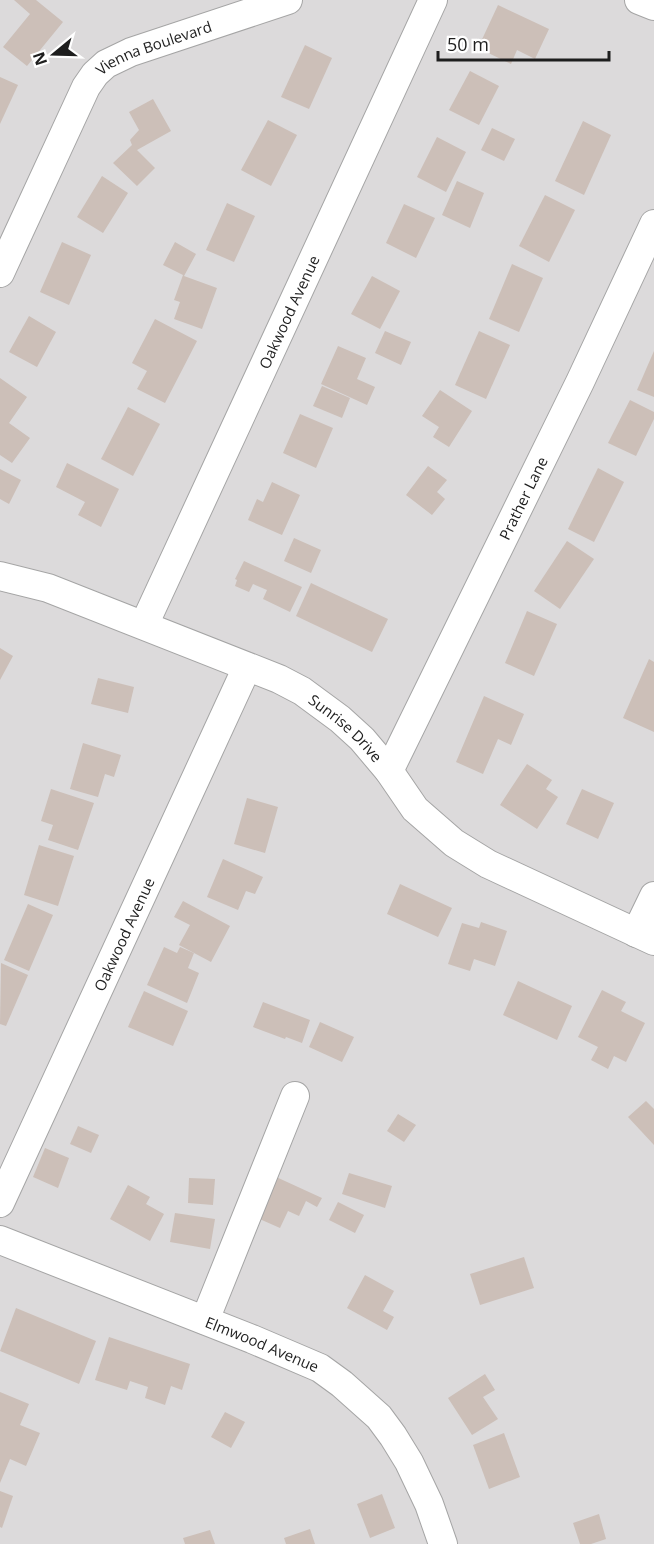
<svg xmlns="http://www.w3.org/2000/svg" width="654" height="1544" font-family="'Open Sans',sans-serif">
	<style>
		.residential { fill: #dcdadb }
		.building { fill: #ccbfb8 }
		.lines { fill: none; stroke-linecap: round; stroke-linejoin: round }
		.minor-casing { stroke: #a5a5a5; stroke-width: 30 }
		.minor { stroke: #fff; stroke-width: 28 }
		.labels { text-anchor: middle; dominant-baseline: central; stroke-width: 5; stroke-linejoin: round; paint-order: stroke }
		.street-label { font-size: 15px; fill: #1e1e1e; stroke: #fff }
	</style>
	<rect width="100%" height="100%" fill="#f0eae2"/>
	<rect class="residential" x="0" y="0" width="654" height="1544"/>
	<g class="building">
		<polygon points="14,0 36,0 63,22 27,66 3,47 30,14"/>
		<polygon points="498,5 549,29 535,59 517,50 511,64 478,48"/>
		<polygon points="305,45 332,58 309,109 281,97"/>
		<polygon points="470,71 499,86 479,125 449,110"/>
		<polygon points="0,77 18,85 0,124"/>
		<polygon points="153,99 171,131 137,150 155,168 137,186 113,163 132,145 130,140 139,130 129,112"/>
		<polygon points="268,120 297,135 271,186 241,170"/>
		<polygon points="583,121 611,135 584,195 555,181"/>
		<polygon points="492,128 515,139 504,161 481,150"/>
		<polygon points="437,137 466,152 446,192 417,177"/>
		<polygon points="102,176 128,193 103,233 77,217"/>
		<polygon points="457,181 484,193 470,228 442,215"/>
		<polygon points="545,195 575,210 549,262 519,246"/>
		<polygon points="227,203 255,216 234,262 206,250"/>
		<polygon points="404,204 435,218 416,258 386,243"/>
		<polygon points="62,242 91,255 69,305 40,292"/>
		<polygon points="175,242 196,254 184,276 217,288 202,329 174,319 180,302 174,300 183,275 163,265"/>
		<polygon points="512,264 543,278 519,332 489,319"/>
		<polygon points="372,276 400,291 380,329 351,314"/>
		<polygon points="29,316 56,332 37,367 9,352"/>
		<polygon points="155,319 197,341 165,403 137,389 147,371 132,363"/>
		<polygon points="385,331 411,342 401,365 375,353"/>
		<polygon points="479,331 510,345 486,399 455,385"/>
		<polygon points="338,346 366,358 357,379 375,387 367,405 321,384"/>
		<polygon points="654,351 654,397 637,390"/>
		<polygon points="0,378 27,397 9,423 30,438 12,463 0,455"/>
		<polygon points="322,386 350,398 342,418 313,406"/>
		<polygon points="440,390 472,411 449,447 433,437 439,427 422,416"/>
		<polygon points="630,400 654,412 654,419 636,456 608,443"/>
		<polygon points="128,407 160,424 133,476 101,459"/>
		<polygon points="300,414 333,428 316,468 283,453"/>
		<polygon points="67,463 119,489 101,527 78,515 85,502 56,487"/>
		<polygon points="428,466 447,480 437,492 445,499 432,515 406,495"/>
		<polygon points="598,468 624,482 594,542 568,529"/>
		<polygon points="0,469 21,480 9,504 0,499"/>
		<polygon points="272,482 300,495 282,535 248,520 257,499 263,502"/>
		<polygon points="294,538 321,550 311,573 284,561"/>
		<polygon points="567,541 594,559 560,609 534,591"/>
		<polygon points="244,561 302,587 290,612 263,599 267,590 253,584 249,592 235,586 237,580 235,579"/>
		<polygon points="311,583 388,619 372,652 296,616"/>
		<polygon points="527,611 557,624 534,676 505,663"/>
		<polygon points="0,648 13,656 0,680"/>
		<polygon points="649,659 654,662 654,732 623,718"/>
		<polygon points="98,678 134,687 128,713 91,704"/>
		<polygon points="484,696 524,714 511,745 498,739 483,774 456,762"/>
		<polygon points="83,743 121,755 114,777 105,774 98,797 70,789"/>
		<polygon points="527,764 552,780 546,789 558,797 537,829 500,805"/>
		<polygon points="51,789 94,803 78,850 48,840 53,825 41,821"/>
		<polygon points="582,789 614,803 598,839 566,824"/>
		<polygon points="247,798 278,807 265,853 234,844"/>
		<polygon points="39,845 74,856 58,906 24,895"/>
		<polygon points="223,859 263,877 255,894 246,891 238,910 207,897"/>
		<polygon points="400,884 452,908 438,937 387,914"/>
		<polygon points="183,901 230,926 211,962 179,945 190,925 174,917"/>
		<polygon points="28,904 53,915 29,971 4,960"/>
		<polygon points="481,922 507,931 495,966 474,959 470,971 448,964 462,923 479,928"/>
		<polygon points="164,947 177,953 180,947 194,953 188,968 199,973 187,1003 147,985"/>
		<polygon points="1,963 28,975 6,1026 0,1024"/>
		<polygon points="518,981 572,1006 557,1040 503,1015"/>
		<polygon points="602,990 626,1002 621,1011 645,1023 626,1062 614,1056 608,1069 591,1060 598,1047 578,1037"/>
		<polygon points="144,991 188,1011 173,1046 128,1027"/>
		<polygon points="263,1002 310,1020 302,1043 286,1037 285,1039 253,1027"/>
		<polygon points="320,1022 354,1037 342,1062 309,1047"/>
		<polygon points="646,1101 654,1109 654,1145 628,1117"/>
		<polygon points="398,1114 416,1125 404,1142 387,1131"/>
		<polygon points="78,1126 99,1135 91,1153 70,1144"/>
		<polygon points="45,1148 69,1158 58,1188 33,1177"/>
		<polygon points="349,1173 392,1186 385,1208 342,1194"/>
		<polygon points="274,1176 322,1198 317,1207 306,1201 299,1216 288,1211 280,1228 255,1217"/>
		<polygon points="189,1178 215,1179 213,1205 188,1203"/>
		<polygon points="128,1185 150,1197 146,1204 164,1214 150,1241 110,1219"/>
		<polygon points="338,1202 364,1215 355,1233 329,1220"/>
		<polygon points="175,1213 215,1219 210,1249 170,1242"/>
		<polygon points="524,1257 534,1288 480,1305 470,1274"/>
		<polygon points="365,1275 394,1291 383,1311 394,1317 387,1330 347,1308"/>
		<polygon points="16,1308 96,1341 79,1384 0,1351"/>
		<polygon points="109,1337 190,1364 182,1390 171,1386 165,1405 145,1398 148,1387 130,1381 127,1390 95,1380"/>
		<polygon points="485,1374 495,1390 483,1397 498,1419 472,1435 448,1398"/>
		<polygon points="0,1392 29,1404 20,1425 40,1433 26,1466 10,1459 0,1483"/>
		<polygon points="225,1412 245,1422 231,1448 211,1437"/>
		<polygon points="504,1433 520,1477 489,1489 473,1445"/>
		<polygon points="0,1491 13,1496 2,1528 0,1527"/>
		<polygon points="382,1494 395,1528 370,1538 357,1504"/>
		<polygon points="599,1514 606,1539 591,1544 580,1544 573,1523"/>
		<polygon points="310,1529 315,1544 286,1544 284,1538"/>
		<polygon points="210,1530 215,1544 185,1544 183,1538"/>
	</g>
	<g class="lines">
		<g class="minor-casing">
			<g id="minor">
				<polyline points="639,0 654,6"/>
				<path id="s1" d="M0,273L86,87L95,74L106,64L131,52L288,0"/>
				<path id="s2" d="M0,576L48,588L279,679L302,691L340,719L362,739L389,771L415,809L454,843L488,864L654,941"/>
				<path id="s3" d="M144,625L433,0"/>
				<path id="s4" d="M389,771L580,382L654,224"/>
				<polyline points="636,933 654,896"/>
				<path id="s5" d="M0,1203L247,667"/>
				<path id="s6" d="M0,1240L252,1339L320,1368L342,1384L379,1417L393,1436L409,1462L429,1504L443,1544"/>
				<polyline points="205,1320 295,1096"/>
			</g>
		</g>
		<use href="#minor" class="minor"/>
	</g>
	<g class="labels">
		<g class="street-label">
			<text stroke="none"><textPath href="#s1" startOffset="286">Vienna Boulevard</textPath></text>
			<text stroke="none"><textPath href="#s3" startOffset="345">Oakwood Avenue</textPath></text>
			<text stroke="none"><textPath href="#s4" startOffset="304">Prather Lane</textPath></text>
			<text stroke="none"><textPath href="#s2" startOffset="381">Sunrise Drive</textPath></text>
			<text stroke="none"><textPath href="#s5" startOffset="296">Oakwood Avenue</textPath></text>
			<text stroke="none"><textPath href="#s6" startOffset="282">Elmwood Avenue</textPath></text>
		</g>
	</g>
	<g transform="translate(54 54) rotate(251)" stroke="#ffffff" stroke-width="4.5" paint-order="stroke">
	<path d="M0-4.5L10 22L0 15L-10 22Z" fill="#1e1e1e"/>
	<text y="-9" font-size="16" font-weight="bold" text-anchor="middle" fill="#1e1e1e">N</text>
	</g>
	<path d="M438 51v9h171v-9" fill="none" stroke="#1e1e1e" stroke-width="3"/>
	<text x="447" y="51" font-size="18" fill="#1e1e1e" stroke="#ffffff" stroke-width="4.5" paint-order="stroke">50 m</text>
</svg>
